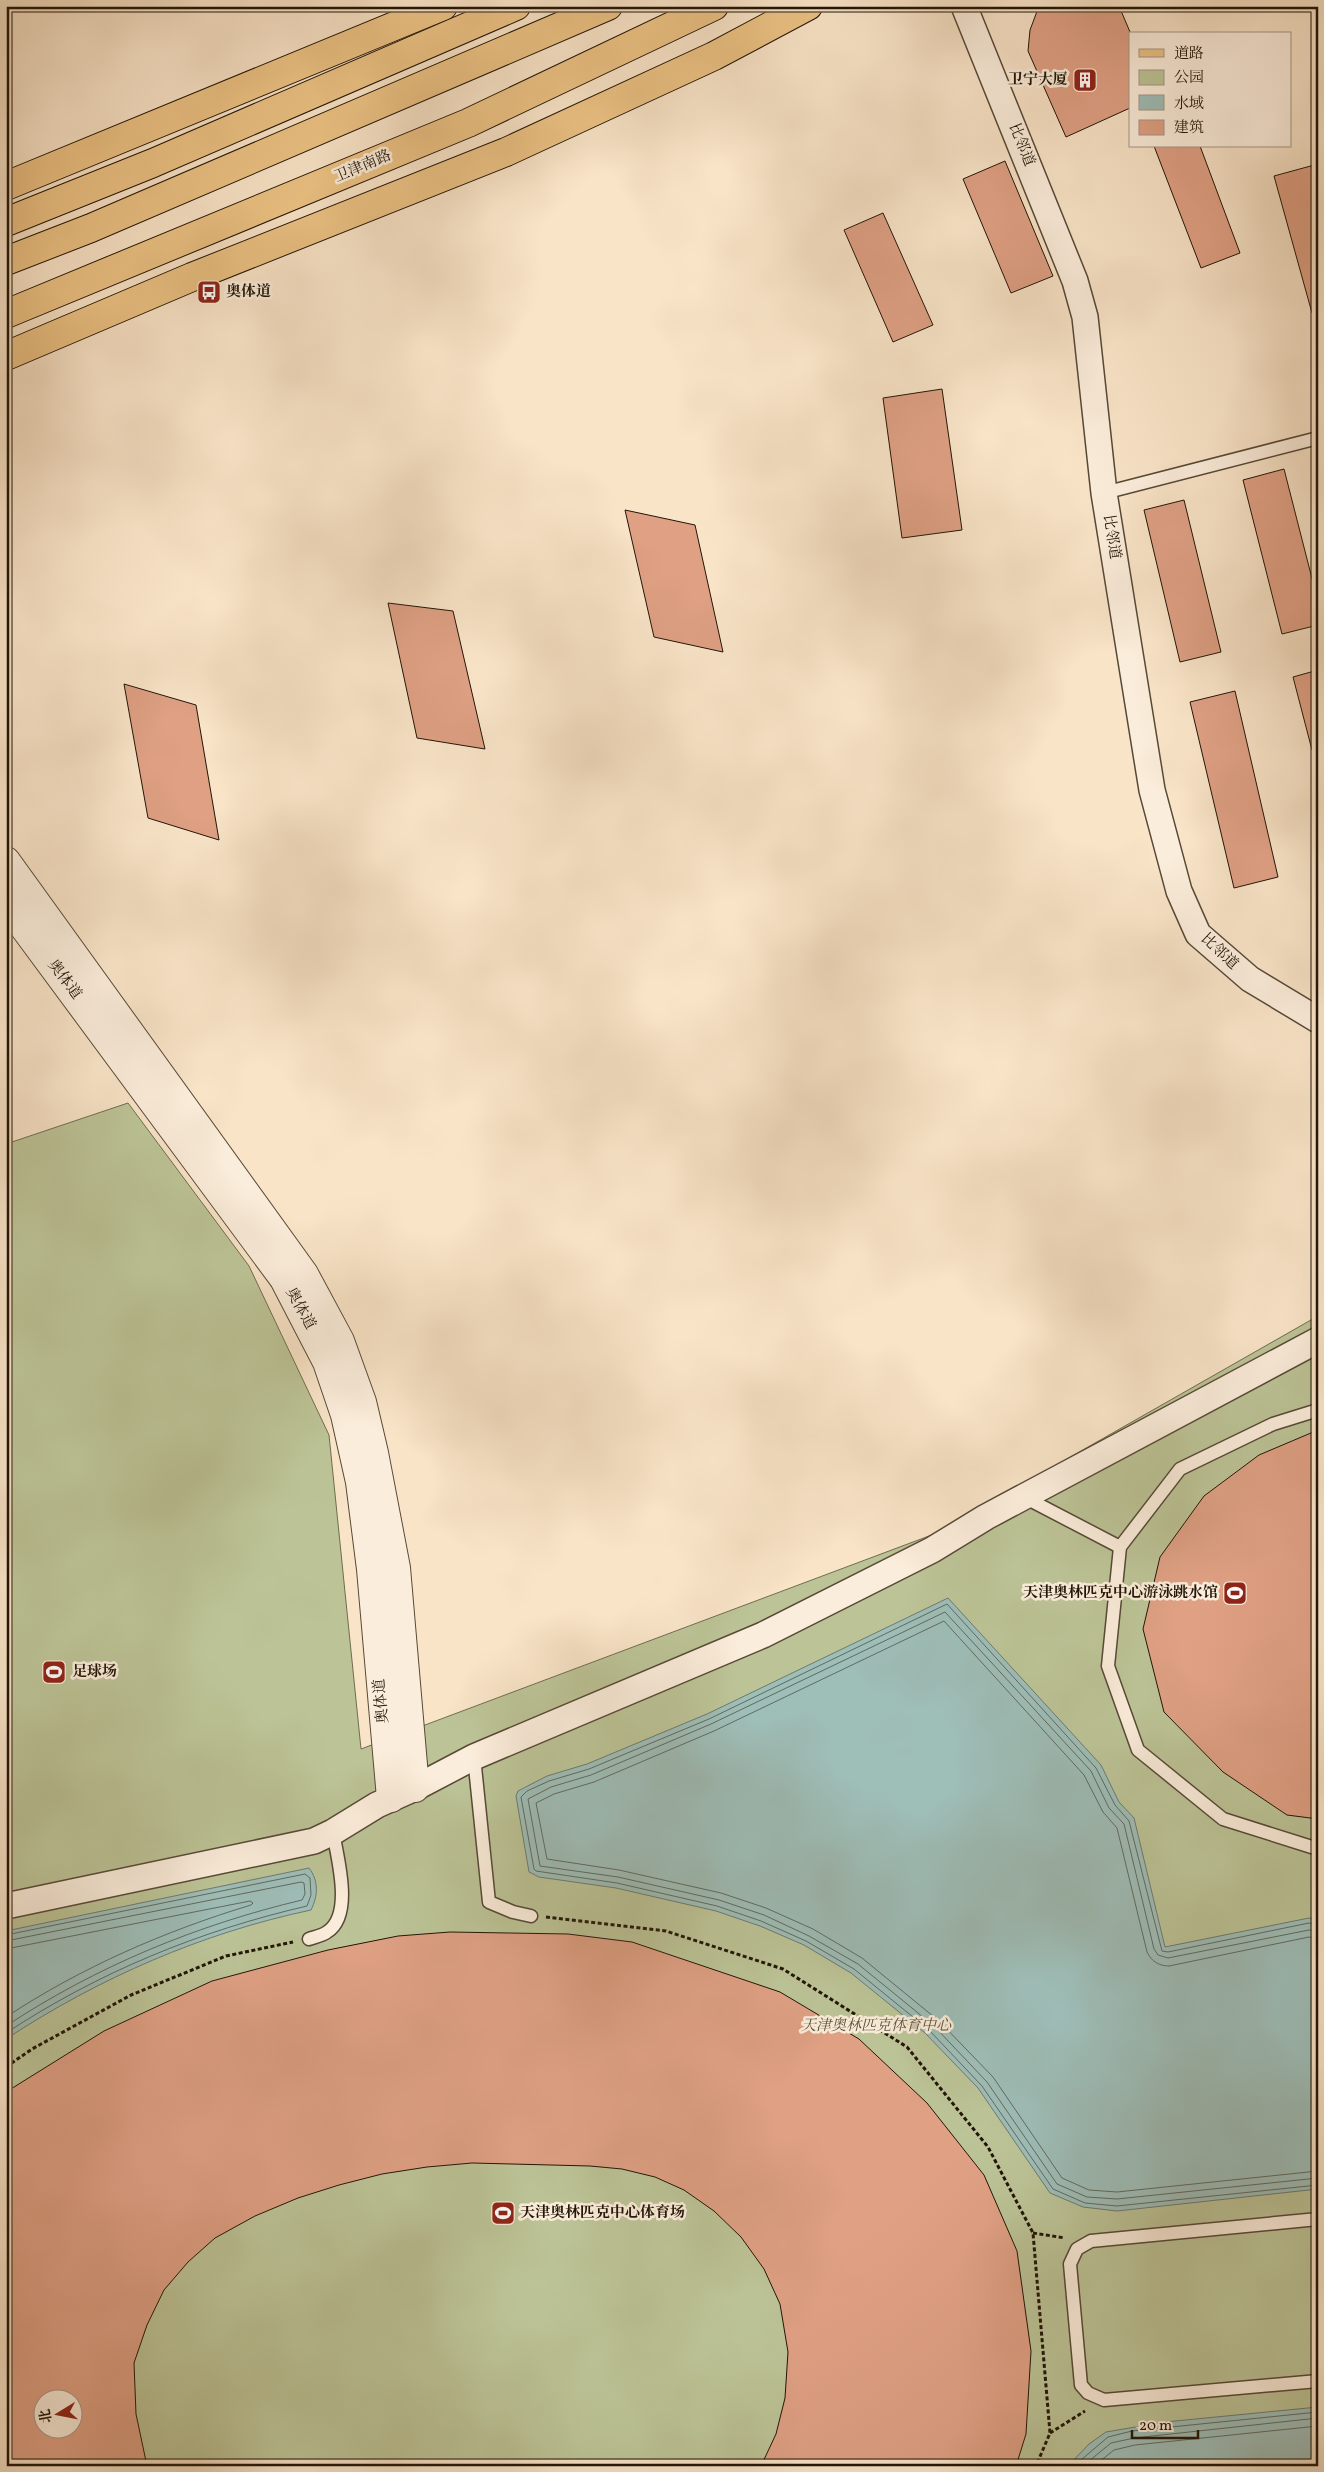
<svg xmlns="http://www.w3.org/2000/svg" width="1324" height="2472" font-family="Vollkorn,'Noto Serif SC',serif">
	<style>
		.green { fill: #bcc497; stroke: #6e6c4f; fill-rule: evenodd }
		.water { fill: #9ebeb8; stroke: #6c7a71 }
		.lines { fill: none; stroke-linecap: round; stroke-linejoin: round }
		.shore { stroke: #606a60; stroke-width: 1 }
		.building { fill: #dfa084; stroke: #211507; fill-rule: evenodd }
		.service-casing { stroke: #574937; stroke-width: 15 }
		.minor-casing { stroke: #574937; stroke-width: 28 }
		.tertiary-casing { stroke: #574937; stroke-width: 30 }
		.primary-casing { stroke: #211507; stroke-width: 30 }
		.trunk-casing { stroke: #211507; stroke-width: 30 }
		.path { stroke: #211507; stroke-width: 3; stroke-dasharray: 4 2.5; stroke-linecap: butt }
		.service { stroke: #fbeddb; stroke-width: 12 }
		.minor { stroke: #fbeddb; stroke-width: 25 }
		.tertiary { stroke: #fbeddb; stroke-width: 28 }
		.primary { stroke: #ecc284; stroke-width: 28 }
		.trunk { stroke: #ecc284; stroke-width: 28 }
		.labels { text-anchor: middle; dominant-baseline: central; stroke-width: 5; stroke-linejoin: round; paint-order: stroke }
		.poi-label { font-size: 15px; font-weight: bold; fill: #211507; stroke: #fbeddb; text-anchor: start }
		.street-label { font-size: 15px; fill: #211507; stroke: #fbeddb }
		.park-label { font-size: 15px; font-style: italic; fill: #575239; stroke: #fbeddb }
	</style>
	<rect width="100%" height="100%" fill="#f9e4c8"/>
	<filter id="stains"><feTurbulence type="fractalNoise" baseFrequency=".004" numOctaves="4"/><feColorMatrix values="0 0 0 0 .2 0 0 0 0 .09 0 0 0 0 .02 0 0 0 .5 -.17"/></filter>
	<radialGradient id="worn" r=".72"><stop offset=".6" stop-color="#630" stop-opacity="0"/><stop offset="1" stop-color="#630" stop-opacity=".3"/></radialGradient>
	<path class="green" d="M128,1103L249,1266L329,1435L361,1749L937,1533L1318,1316V2466H6V1144ZM42,2400H72V2430H42Z"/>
	<g class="water">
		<polygon points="948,1598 1101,1765 1119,1802 1134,1818 1165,1947 1309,1918 1318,1920 1318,2189 1117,2211 1083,2207 1050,2193 978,2088 925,2033 851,1973 804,1945 760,1926 716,1911 616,1888 539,1877 529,1872 516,1796 518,1791 547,1776 587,1764 707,1714"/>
		<path d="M309,1868C319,1881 318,1896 311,1910C202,1933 99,1978 6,2039V1931Z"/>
		<polygon points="1318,2407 1318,2466 1068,2466 1089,2444 1106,2432 1165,2422"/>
	</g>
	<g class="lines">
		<g class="shore">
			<polyline points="1318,1925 1309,1923 1168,1952 1162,1951 1129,1821 1115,1805 1096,1768 947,1604 709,1719 589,1769 549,1781 527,1791 521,1797 534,1869 536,1871 617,1883 717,1906 761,1921 806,1941 854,1969 929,2030 982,2086 1053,2189 1085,2203 1117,2206 1318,2185"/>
			<polyline points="1318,1931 1309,1930 1168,1958 1158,1955 1154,1949 1124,1824 1109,1808 1091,1771 945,1612 711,1724 591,1775 551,1787 528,1799 540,1866 618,1877 719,1900 764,1915 809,1936 858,1964 934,2026 987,2082 1057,2184 1087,2197 1117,2199 1318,2178"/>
			<path d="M6,1935L305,1874L310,1878L311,1895L307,1906C199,1931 99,1972 6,2033"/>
			<path d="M1318,1938L1309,1937L1169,1966C1159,1966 1151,1961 1147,1952L1117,1828L1103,1812L1084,1775L944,1621L714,1731L594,1782L554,1794L536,1803L547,1859L619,1870L721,1893L766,1908L813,1929L862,1958L939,2021L993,2077L1062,2178L1089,2190L1117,2192L1318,2171"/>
			<path d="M6,1941L301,1882L304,1883L305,1894L302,1900C197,1925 97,1966 6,2026"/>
			<path d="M6,1949L250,1901L253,1903L251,1905C165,1931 82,1967 6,2017"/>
			<polyline points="1074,2466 1108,2437 1132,2431 1318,2412"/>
			<polyline points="1083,2466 1111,2443 1134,2438 1318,2418"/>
			<polyline points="1094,2466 1114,2450 1135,2445 1318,2426"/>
		</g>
	</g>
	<g class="building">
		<polygon points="1039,6 1119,6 1130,32 1130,108 1066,137 1028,51 1030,30"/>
		<polygon points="1154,146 1200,146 1240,253 1201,268"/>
		<polygon points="1005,161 1053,276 1011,293 963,179"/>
		<polygon points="1318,164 1318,313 1312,313 1274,176"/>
		<polygon points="883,213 933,325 893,342 844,230"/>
		<polygon points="942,389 962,530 902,538 883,398"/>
		<polygon points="1284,469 1318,602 1318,625 1282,634 1243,480"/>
		<polygon points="1184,500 1221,652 1180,662 1144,510"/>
		<polygon points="625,510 695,525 723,652 654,637"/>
		<polygon points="388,603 453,611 485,749 417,738"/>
		<polygon points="1318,670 1318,749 1312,750 1293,677"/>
		<polygon points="124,684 196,705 219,840 148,818"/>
		<polygon points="1235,691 1278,877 1234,888 1190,702"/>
		<polygon points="1318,1430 1318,1819 1287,1815 1223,1772 1164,1712 1143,1629 1160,1557 1204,1496 1259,1455"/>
		<path d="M450,1932L568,1934L632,1942L780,1992L859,2039L927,2103L984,2175L1017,2251L1031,2351L1026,2434L1016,2466H761L776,2434L785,2398L788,2352L780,2304L764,2269L741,2237L714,2211L684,2190L655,2177L622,2169L590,2166L472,2163L427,2167L382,2174L339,2185L298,2198L255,2216L215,2238L188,2262L164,2290L147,2325L134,2363L136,2414L147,2466H6V2092L104,2031L212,1981L328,1950L398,1936ZM42,2400H72V2430H42Z"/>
	</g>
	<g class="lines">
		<g class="service-casing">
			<g id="service">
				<polyline points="1104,493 1318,438"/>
				<polyline points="1318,1410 1273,1424 1180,1469 1120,1547 1108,1666 1138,1750 1223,1819 1318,1849"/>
				<polyline points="1024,1497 1120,1547"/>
				<polyline points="474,1757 489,1902 513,1912 531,1916"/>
				<path d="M309,1939C314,1937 322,1936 327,1932C354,1915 337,1857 333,1832"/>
				<polyline points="1318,2219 1091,2241 1077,2249 1070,2264 1081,2385 1088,2393 1104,2400 1318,2381"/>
			</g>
		</g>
		<g class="minor-casing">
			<g id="minor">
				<polyline points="964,6 1075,281 1085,317 1104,493 1152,790 1179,891 1198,934 1250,979 1318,1020"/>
				<polyline points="6,1906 314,1841 333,1832 377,1805 415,1788 474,1757 763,1635 932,1550 986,1517 1318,1340"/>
			</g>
		</g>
		<g class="tertiary-casing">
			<g id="tertiary">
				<polyline points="6,861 304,1274 340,1341 362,1402 374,1453 396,1568 415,1788"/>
				<polyline points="6,903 284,1279 327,1362 345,1415 360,1482 371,1569 391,1798"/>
			</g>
		</g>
		<g class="primary-casing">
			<g id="primary">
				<polyline points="6,186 443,6"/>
				<polyline points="6,356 192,277 506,152 714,56 808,6"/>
			</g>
		</g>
		<g class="trunk-casing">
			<g id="trunk">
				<polyline points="6,222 153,163 516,6"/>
				<polyline points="6,261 91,228 608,6"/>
				<polyline points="6,314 468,123 714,6"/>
			</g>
		</g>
		<g class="path">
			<polyline points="546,1917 666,1931 783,1969 907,2047 988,2147 1033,2233 1050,2433 1036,2466"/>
			<polyline points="6,2067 32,2049 131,1995 226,1956 293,1942"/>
			<polyline points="1033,2233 1065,2238"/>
			<polyline points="1050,2433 1085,2411"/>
		</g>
		<use href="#service" class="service"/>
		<use href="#minor" class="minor"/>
		<use href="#tertiary" class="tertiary"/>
		<use href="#primary" class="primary"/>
		<use href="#trunk" class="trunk"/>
	</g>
	<defs>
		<g id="building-square" transform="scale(1.25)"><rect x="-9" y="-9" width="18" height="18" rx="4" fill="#8f2418" stroke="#fbeddb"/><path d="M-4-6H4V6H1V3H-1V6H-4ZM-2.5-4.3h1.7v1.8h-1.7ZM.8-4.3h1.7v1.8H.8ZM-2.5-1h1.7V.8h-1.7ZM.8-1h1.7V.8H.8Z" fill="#fff"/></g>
		<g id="bus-square" transform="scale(1.25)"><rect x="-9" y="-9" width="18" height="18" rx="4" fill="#8f2418" stroke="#fbeddb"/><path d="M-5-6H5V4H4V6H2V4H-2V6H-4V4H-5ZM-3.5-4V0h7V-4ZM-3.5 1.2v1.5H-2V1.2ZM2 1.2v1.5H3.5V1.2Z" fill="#fff"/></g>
		<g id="stadium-square" transform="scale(1.25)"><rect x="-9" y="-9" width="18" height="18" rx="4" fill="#8f2418" stroke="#fbeddb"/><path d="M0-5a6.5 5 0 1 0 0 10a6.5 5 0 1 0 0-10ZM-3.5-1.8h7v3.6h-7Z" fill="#fff"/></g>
	</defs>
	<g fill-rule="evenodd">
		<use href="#building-square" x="1085" y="80"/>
		<use href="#bus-square" x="209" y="292"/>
		<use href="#stadium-square" x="1235" y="1593"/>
		<use href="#stadium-square" x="54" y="1672"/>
		<use href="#stadium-square" x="503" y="2213"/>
	</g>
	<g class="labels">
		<g class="poi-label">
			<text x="1068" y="80" text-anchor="end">卫宁大厦</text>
			<text x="226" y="292">奥体道</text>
			<text x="1218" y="1593" text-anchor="end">天津奥林匹克中心游泳跳水馆</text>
			<text x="72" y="1672">足球场</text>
			<text x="520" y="2213">天津奥林匹克中心体育场</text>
		</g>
		<g class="street-label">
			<text transform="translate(1021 145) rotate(68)">比邻道</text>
			<text transform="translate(363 167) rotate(-23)">卫津南路</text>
			<text transform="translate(1111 537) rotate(81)">比邻道</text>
			<text transform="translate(1219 952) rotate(43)">比邻道</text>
			<text transform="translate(64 980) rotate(53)">奥体道</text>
			<text transform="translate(300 1309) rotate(61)">奥体道</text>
			<text transform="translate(382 1701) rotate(-95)">奥体道</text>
		</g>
		<g class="park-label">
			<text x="876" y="2026">天津奥林匹克体育中心</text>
		</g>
	</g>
	<rect width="1324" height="2472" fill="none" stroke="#f9e4c8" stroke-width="25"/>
	<rect x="8" y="8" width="1309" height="2457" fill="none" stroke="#211507" stroke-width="2.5"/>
	<rect x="12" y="12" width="1299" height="2447" fill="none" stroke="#211507"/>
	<rect x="1129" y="32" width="162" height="115" fill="#fbeddb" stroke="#a49786"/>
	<rect x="1139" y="49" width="25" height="8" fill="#ecc284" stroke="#a49786"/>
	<text x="1174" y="58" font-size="15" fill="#211507">道路</text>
	<rect x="1139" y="70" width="25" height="15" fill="#bcc497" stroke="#a49786"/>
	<text x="1174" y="82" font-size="15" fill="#211507">公园</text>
	<rect x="1139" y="95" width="25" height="15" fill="#9ebeb8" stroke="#a49786"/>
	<text x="1174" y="108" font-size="15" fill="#211507">水域</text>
	<rect x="1139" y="120" width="25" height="15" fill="#dfa084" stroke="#a49786"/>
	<text x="1174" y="132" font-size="15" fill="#211507">建筑</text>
	<g transform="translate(58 2414) rotate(260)"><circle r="24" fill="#fbeddb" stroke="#a49786"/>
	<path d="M0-4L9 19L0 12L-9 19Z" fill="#8f2418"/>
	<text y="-8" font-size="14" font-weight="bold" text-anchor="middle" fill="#211507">北</text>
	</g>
	<path d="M1132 2430v8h66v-8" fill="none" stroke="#211507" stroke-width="2.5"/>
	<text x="1139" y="2430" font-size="15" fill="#211507" stroke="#fbeddb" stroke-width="4" paint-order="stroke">20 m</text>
	<rect width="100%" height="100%" filter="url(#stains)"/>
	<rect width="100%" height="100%" fill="url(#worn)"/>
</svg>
